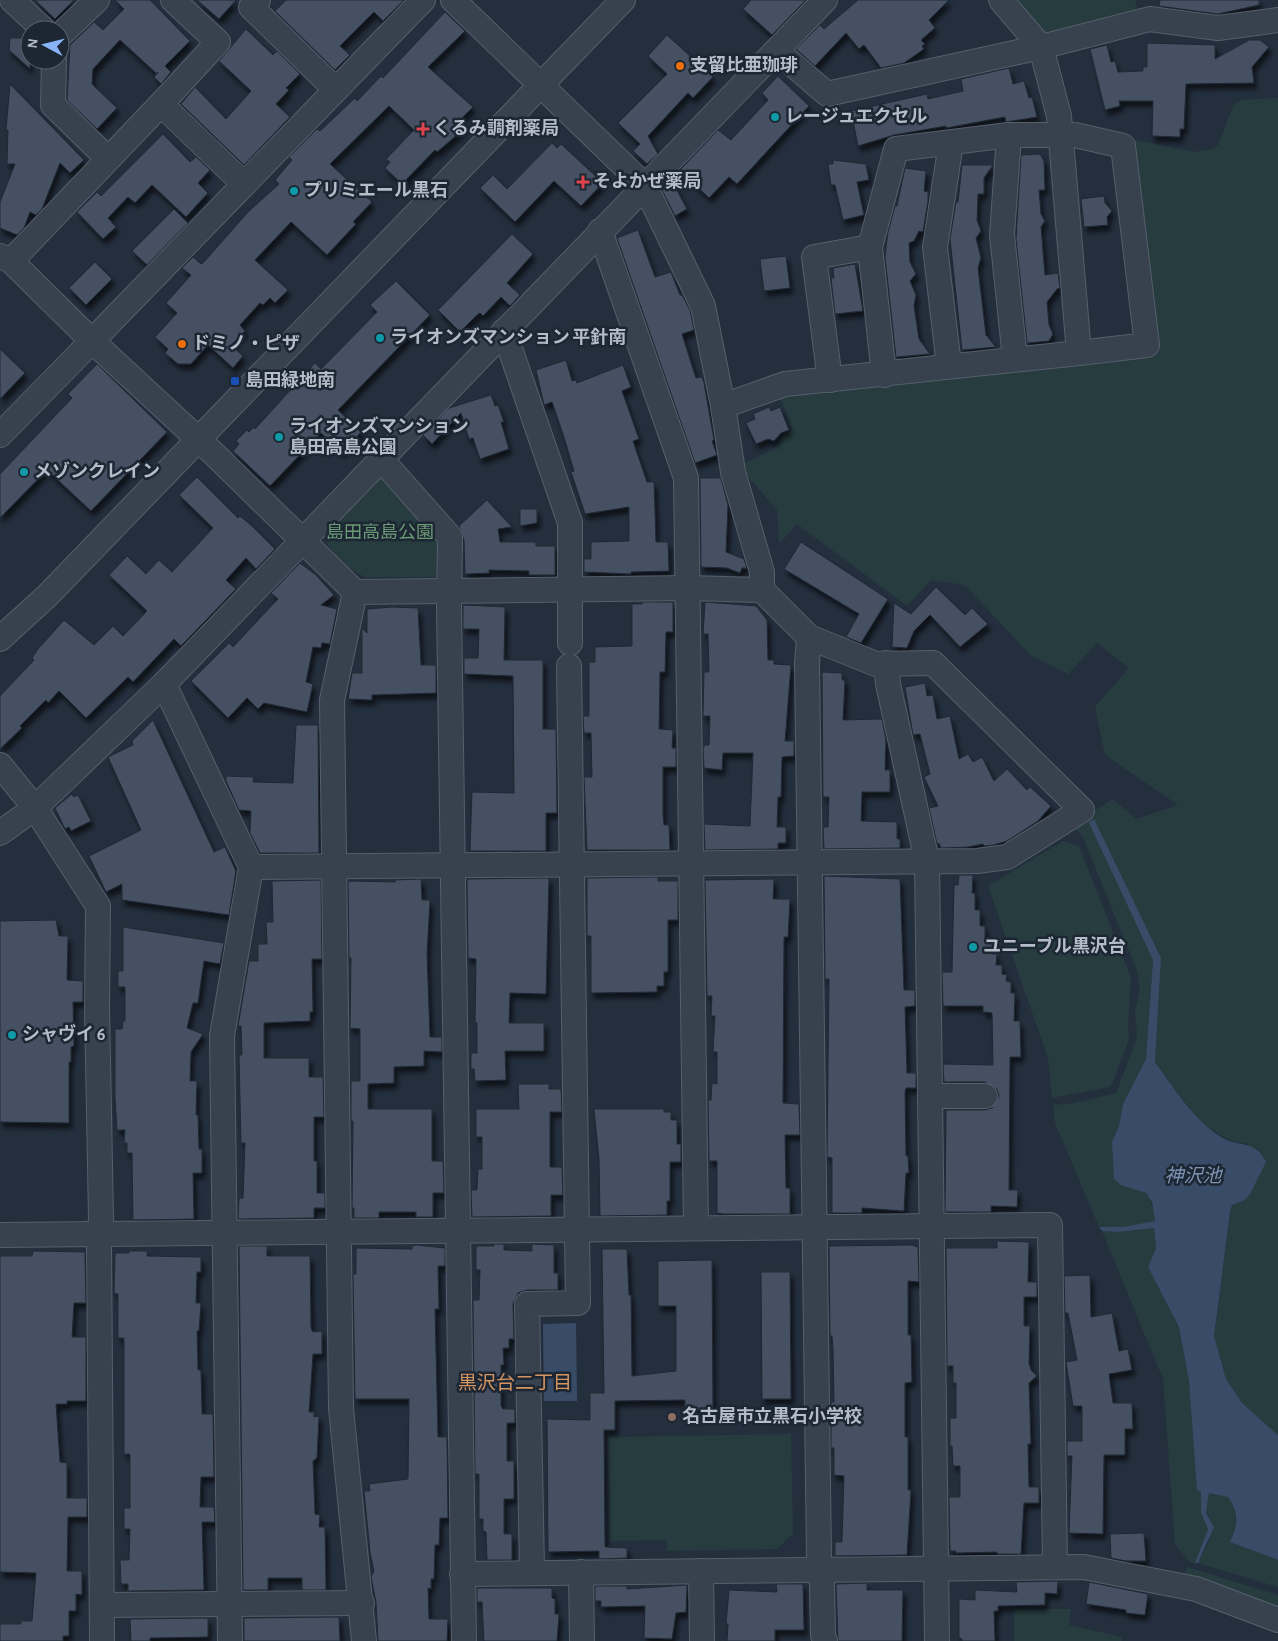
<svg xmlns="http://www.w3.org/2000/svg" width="1278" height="1641" font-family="'Alegreya Sans','Noto Sans JP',sans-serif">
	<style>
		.green { fill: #263c3f }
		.water { fill: #394c67 }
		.building { fill: #455162; stroke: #1f2835; filter: url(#shadow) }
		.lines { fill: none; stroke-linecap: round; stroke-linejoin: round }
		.minor-casing { stroke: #565f6c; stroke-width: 26 }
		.minor { stroke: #38414e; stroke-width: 24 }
		.food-dot { fill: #e8710a; stroke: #1d2633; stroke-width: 2 }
		.culture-dot { fill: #0f9aa8; stroke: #1d2633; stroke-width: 2 }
		.health-dot { fill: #e0444e; stroke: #1d2633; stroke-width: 2 }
		.transit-dot { fill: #1a4fb4; stroke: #1d2633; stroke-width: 2 }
		.education-dot { fill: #8d6e63; stroke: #1d2633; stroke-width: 2 }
		.labels { text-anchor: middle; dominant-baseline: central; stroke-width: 5; stroke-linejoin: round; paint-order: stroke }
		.poi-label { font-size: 18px; font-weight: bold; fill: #b4bcc9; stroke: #1d2633; text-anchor: start }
		.park-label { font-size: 18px; fill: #6b9a76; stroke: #1d2633 }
		.water-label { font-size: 19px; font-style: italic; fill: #7c92b1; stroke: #1d2633 }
		.neighbourhood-label { font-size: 19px; fill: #d59563; stroke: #1d2633 }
	</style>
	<defs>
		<filter id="shadow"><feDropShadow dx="3" dy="5.5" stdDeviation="2.5" flood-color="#0009"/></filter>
	</defs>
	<rect width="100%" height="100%" fill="#242f3e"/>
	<g class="green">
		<polygon points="1013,0 1135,0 1137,8 1132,17 1048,35 1042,33"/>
		<path d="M1278,98V1435L1242,1403L1226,1379L1214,1336L1230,1212L1232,1205L1245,1200L1248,1144C1205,1140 1179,1094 1155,1062L1161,958L1094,820L1089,823L1153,960L1146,1059L1123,1104L1119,1126L1112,1142L1139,1189C1152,1196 1153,1208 1155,1222L1123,1227H1099L1055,1123L1053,1105L1075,1103L1116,1093L1137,1038L1135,1011L1140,990L1137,971L1083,837L1072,825L1113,799L1136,819L1178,805L1105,755L1095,707L1129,668L1097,643L1068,674L1030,655L965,585L931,580L907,606L797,524L779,544L777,510L739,466L774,449L785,434L793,430L779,395L788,392L1157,355L1131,139L1194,152L1212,149L1218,145L1233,106L1241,100Z"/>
		<path d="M376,473L389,476L444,539L439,577H366C348,572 329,549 321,533Z"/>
		<polygon points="1063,841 1079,846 1131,978 1128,1023 1129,1039 1113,1082 1109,1087 1052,1098 1048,1058 988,886"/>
		<polygon points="1154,1227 1156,1248 1148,1267 1179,1327 1189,1381 1202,1492 1201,1513 1208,1529 1195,1563 1190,1562 1175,1545 1163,1379 1102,1231 1117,1232"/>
		<polygon points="791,1434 793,1533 777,1549 667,1551 667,1540 610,1541 608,1437"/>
		<path d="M1209,1493L1228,1497C1239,1514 1237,1524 1230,1542L1278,1560V1587L1198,1563C1206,1549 1218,1528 1206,1513Z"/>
		<polygon points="1187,1567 1278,1595 1278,1613 1183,1578"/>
		<polygon points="1014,1609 1071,1609 1069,1625 1122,1637 1121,1641 1014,1641"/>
	</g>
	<g class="water">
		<path d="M1094,819L1161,958L1155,1062C1174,1088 1193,1119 1221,1137C1239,1148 1255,1139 1266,1162L1250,1194L1245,1200L1232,1205L1230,1212L1214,1336L1226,1379L1242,1403L1278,1435V1560L1230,1542C1238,1524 1239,1513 1228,1497L1209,1493L1206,1513L1214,1527L1198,1563H1195L1208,1529L1201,1513V1492L1197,1490L1189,1381L1179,1327L1148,1267L1156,1248L1154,1228L1117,1232L1102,1231L1099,1227H1123L1155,1221L1152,1202L1146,1193L1121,1185L1114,1179L1112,1142L1119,1126L1123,1104L1146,1059L1153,960L1089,823Z"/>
		<polygon points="576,1323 577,1401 544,1401 543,1324"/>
	</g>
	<g class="building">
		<polygon points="35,0 74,0 55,19"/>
		<polygon points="115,0 150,0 190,41 165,66 171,72 161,84 154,77 158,72 157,74 120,40 93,69 92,84 117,108 97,129 67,100 70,45 94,22 103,30 124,9"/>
		<polygon points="197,0 236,0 219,19"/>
		<polygon points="286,0 404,0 383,21 374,12 340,46 350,55 335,70 275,11"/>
		<polygon points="751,0 806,0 772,35 743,9"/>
		<polygon points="858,0 949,0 929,20 935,28 921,40 925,44 922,46 924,49 904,63 881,68 864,45 859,49 846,33 815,66 796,49 820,25 824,29"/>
		<polygon points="1160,0 1259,0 1259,5 1218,14 1159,6"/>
		<polygon points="445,12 465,31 428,67 473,107 457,123 464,129 437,152 435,150 402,184 385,168 390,162 386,159 414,130 389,106 330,164 372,202 353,222 356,224 327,255 291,222 255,260 288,290 275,303 270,298 263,305 260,303 240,325 245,331 231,345 243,356 233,368 208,345 191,364 178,364 165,353 168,349 155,337 177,313 166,303 191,275 182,268 193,257 201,264 204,262 248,212 279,184 275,180 292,160 289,157 317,129 320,131 355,98 357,101 381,76 383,78"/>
		<polygon points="246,29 273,55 277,51 300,74 286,88 289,90 276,104 290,117 244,165 181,104 195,87 226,119 251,91 219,61"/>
		<polygon points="667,35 713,77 693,98 688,93 648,136 658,154 647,164 633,151 640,144 618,123 667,74 648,56"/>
		<polygon points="10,38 30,38 30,69 9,50"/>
		<polygon points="1249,40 1260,40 1269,47 1252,67 1254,83 1186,84 1184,129 1180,129 1180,137 1152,136 1153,101 1119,101 1120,106 1105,110 1090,49 1107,45 1111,62 1115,61 1118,72 1143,71 1143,67 1147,67 1147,43 1215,45 1215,59"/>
		<polygon points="1009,68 1013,84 1024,81 1029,98 1032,97 1037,117 1006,122 1005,117 946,128 946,126 894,135 858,146 851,111 927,94 928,99 963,91 961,79"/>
		<polygon points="778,76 809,106 737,184 729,177 709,198 680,170 718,130 731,140 768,100 762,93"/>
		<polygon points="10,84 84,160 70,173 60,163 42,209 36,215 30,212 24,228 17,235 0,228 0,202 15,164 7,164 8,130 6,130"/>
		<polygon points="163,134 190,162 196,157 210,170 198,183 208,193 186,217 152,185 135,203 128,197 108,218 116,227 103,239 77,212 97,192 101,196"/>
		<polygon points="552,143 557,148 561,144 603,183 581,206 554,181 515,222 480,188 493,175 507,189"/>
		<polygon points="1040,154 1044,161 1045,190 1039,190 1041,214 1045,221 1041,227 1045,275 1058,273 1060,288 1057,289 1047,302 1049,325 1053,334 1049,341 1027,343 1016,239 1021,155"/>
		<polygon points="833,160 866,164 869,180 857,182 864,215 843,220 835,185 831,185 828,164 833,164"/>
		<polygon points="962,165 993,165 984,178 984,194 978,194 977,220 981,231 976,238 981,258 978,268 986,335 996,347 962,350 950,239 956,202 958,202"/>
		<polygon points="905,168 926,171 924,191 928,192 928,201 923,232 919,231 914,241 909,243 910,262 916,274 910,281 916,295 914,306 919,339 930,354 896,357 885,257 888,232 895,206 897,206"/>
		<polygon points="671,179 687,209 675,216 662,190 669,186 667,184"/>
		<polygon points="1104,196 1105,203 1112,211 1107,217 1108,225 1084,227 1081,199"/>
		<polygon points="174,209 188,223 147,265 132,251"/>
		<polygon points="638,230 655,277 671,272 680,295 682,295 690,310 694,330 682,334 696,378 702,377 704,383 714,440 712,441 717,455 695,463 617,238"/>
		<polygon points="512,234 533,254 507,283 520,295 510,306 501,297 483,316 480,313 477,315 460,332 438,310"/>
		<polygon points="786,256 790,288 764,291 760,259"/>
		<polygon points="95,262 112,279 86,305 69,288"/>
		<polygon points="855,264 863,311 835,314 831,278 834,278 833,268"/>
		<polygon points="396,281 430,315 338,410 361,432 342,453 321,433 270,486 233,451 239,444 236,441 247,430 249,432 254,427 255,429 315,363 321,369 377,312 370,305"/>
		<polygon points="0,349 25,373 0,399"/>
		<polygon points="566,360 572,381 576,380 577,383 623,365 631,387 622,391 639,439 633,441 647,482 654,482 656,542 668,542 669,571 631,572 631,574 584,572 584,559 591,559 591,542 629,541 629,507 585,514 571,472 574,471 563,434 552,402 544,405 536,370"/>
		<polygon points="97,364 167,432 91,511 47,470 0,518 0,474 72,398 68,394"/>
		<polygon points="491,395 495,406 498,405 504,422 501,422 509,449 480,459 473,438 469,439 461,413 432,444 423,435 449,408"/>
		<polygon points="769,407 771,411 780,407 789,430 781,433 774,441 768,439 756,444 746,423 755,419 753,414"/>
		<polygon points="197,477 238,518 240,516 253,527 275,549 256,569 246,558 226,580 236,589 181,646 174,639 133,682 128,677 86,718 59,691 48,703 46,700 20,726 22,728 0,749 0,696 34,660 32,658 38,649 64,620 94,645 113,626 123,636 147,611 109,575 127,556 146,574 159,560 172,572 213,528 179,495"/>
		<polygon points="700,478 721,478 728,505 726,552 744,559 747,568 742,568 740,573 727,568 701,567"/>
		<polygon points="487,500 512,527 498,529 500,542 536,542 536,546 555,546 555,575 529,575 529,571 489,570 489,573 465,574 464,540 459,526"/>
		<polygon points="520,509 537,509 537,523 520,526"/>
		<polygon points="801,542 888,599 861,643 846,637 859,614 784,569"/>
		<polygon points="300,563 316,575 334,595 321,605 337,609 330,644 322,643 321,648 313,647 306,682 313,684 307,712 264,703 258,709 247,698 228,718 191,681 229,643 233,647 259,619 278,599 271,593"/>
		<polygon points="936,587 965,615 972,608 988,624 960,647 930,615 914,631 907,648 892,647 894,603 911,614"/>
		<polygon points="642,602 673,602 673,632 666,632 665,672 660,672 659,729 673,730 672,748 676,748 676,767 663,767 663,815 664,825 669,825 670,850 587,850 584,777 592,777 591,733 584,733 583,716 589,716 589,662 595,662 595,647 632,646 632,604 642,604"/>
		<polygon points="705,602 756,606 767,620 768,660 774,660 774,664 791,665 785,741 794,741 794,756 782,757 781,797 778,797 777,827 786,827 786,843 778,843 778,849 705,850 704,824 750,826 753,753 723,753 722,770 704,768 703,748 705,745 709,745 710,716 703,716 704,672 709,672 708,634 703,634"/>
		<polygon points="463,605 505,607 504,660 543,660 543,729 556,729 557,813 546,813 546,851 470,851 472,792 514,793 513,676 464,674 464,658 478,658 479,629 463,629"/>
		<polygon points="393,607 418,608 421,665 436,665 436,693 372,695 372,700 348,699 352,673 362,673 362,628 367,633 367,609"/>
		<polygon points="822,672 842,673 842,680 845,680 843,720 882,719 886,740 885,770 890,770 890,792 862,792 861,821 897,822 897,839 900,839 900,848 824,849 823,827 828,827 829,797 823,797"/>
		<polygon points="925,683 927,696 933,695 937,719 950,716 959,759 968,754 973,762 982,757 994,781 1007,769 1027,790 1030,787 1051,806 1038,821 1007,841 993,845 984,846 983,844 968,847 941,848 939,843 937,844 929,808 938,806 924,777 930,774 920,734 913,735 905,687"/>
		<polygon points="153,720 214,852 225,847 236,871 229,915 122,900 122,884 106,892 89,856 141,830 108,757 133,745 132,741"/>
		<polygon points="296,725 318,725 319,853 260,853 250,833 251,811 239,810 226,781 226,776 254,777 253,782 293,783"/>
		<polygon points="72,794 74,797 78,795 91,821 71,831 69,827 65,829 55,808"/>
		<polygon points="959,875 973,875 972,893 975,893 975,910 980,910 980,926 985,926 985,942 993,943 992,954 997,954 996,965 1002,965 1002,974 1007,975 1006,981 1011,982 1011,993 1015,993 1014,1021 1020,1021 1021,1057 1010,1057 1009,1190 1018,1190 1017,1207 991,1206 991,1212 945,1212 946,1110 985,1110 992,1108 999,1096 997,1089 985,1082 944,1082 943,1064 993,1065 992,1013 983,1012 983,1006 943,1006 942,972 952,972 954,885 958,885"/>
		<polygon points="824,876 900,879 904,990 915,990 915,1006 905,1007 907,1073 916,1073 916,1088 906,1088 905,1092 906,1156 908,1156 909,1173 906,1173 904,1211 862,1208 862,1213 832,1213 832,1158 827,1157 829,979 825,979"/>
		<polygon points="658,877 658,881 678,881 678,920 668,920 668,972 664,972 664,986 657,986 657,992 591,993 591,936 587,936 587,878"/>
		<polygon points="549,878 546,994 510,993 509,1023 544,1023 544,1051 505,1051 506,1080 475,1081 474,1069 471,1069 471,1053 477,1053 477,1023 475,1023 476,959 468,958 467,879"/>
		<polygon points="421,879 422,900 430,900 427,954 430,1037 442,1037 442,1052 424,1051 424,1066 394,1067 394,1083 368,1084 368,1109 432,1109 432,1161 443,1161 444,1193 433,1193 433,1217 416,1217 416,1212 379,1212 379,1218 354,1218 354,1208 352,1208 353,1121 351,1121 351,1081 360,1081 360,1029 350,1028 351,958 349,958 348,881 395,882 395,880"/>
		<polygon points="774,879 773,899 790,899 788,937 784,937 783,1103 799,1104 800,1135 785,1135 786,1188 790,1188 790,1214 723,1214 717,1213 717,1161 709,1161 708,1100 711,1100 712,1083 717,1084 717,1052 713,1052 715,1016 711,1016 712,996 707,996 705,880"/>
		<polygon points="321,880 322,959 312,959 313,1012 310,1012 310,1021 264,1023 264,1058 309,1058 309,1077 323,1077 324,1117 314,1117 314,1161 317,1161 317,1193 325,1193 325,1208 314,1208 314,1218 238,1219 239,1198 243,1198 245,1143 241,1143 239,1055 242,1055 241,1026 238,1026 249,961 258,961 258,944 267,944 266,922 273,922 272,881"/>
		<polygon points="56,920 59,936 68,936 67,980 83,981 83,1002 73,1002 74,1046 71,1047 71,1062 69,1062 69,1123 0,1122 0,921"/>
		<polygon points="123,927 224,943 220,964 204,961 198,1003 193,1003 187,1028 203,1034 191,1052 190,1081 197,1081 196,1115 198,1115 199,1149 202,1149 202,1173 193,1173 194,1219 133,1220 132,1153 127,1153 127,1143 124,1143 125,1130 117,1130 115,1098 115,1029 122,1029 123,1021 125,1021 125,987 118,987 118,971 123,971"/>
		<polygon points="518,1084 549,1084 549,1089 561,1089 562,1112 550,1112 550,1167 562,1167 563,1195 551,1195 551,1216 472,1217 471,1190 477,1190 478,1169 482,1169 482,1137 476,1137 476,1109 519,1109"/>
		<polygon points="594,1109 664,1109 664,1112 671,1112 671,1120 677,1120 677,1144 681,1144 681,1162 670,1162 670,1201 667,1201 667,1215 600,1216 599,1159"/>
		<polygon points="997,1241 1029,1242 1028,1282 1037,1282 1037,1297 1024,1297 1024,1326 1030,1326 1029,1363 1031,1370 1037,1376 1029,1383 1031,1444 1028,1444 1029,1487 1039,1487 1039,1503 1024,1503 1021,1554 997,1554 997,1552 956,1553 956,1551 950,1551 949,1497 960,1497 960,1466 953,1466 952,1446 950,1446 950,1418 956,1418 956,1383 953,1383 953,1366 947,1366 946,1248 997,1248"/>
		<polygon points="493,1244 504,1244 504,1250 532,1251 532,1244 554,1245 554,1273 558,1273 558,1290 527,1290 518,1293 513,1304 514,1339 509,1339 509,1348 503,1348 504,1365 501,1365 501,1406 503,1409 515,1409 515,1423 507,1423 507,1461 514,1461 514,1499 504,1499 504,1534 512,1534 512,1560 487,1560 486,1532 483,1531 483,1519 479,1519 479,1474 475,1474 473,1300 479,1300 480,1270 476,1270 476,1246 494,1246"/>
		<polygon points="416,1245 445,1248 445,1266 438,1266 439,1309 435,1309 438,1437 447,1437 448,1518 440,1518 439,1545 435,1545 434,1579 431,1579 431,1589 428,1588 429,1619 448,1619 447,1641 378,1641 376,1602 371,1577 374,1571 370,1552 364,1491 370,1491 369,1484 408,1479 409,1399 355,1399 353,1274 356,1274 356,1248 412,1249 412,1246"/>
		<polygon points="912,1245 918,1247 919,1282 908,1281 908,1335 911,1335 912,1382 905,1383 905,1437 908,1437 908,1490 911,1490 907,1555 835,1556 835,1542 842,1542 844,1476 834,1475 834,1448 831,1448 831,1402 834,1402 833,1349 832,1336 830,1336 829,1246"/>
		<polygon points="239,1246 267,1246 267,1256 310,1256 311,1328 313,1332 322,1331 322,1354 313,1354 309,1412 314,1412 314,1417 319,1416 317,1458 313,1461 315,1514 320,1515 319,1527 325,1527 326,1590 302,1590 302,1578 268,1578 268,1590 243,1590"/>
		<polygon points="602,1249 627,1249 629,1295 631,1295 632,1376 676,1371 676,1306 658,1306 658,1261 712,1260 713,1410 685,1411 685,1400 615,1401 615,1430 604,1430 605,1547 627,1548 627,1558 599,1559 599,1551 548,1552 547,1419 590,1420 590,1393 604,1393"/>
		<polygon points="33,1251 85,1252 86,1303 74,1303 72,1337 86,1337 86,1401 67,1401 67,1404 56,1404 60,1462 67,1463 67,1498 87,1498 87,1517 68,1517 67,1571 82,1571 82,1595 76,1594 76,1611 69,1611 69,1636 63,1636 63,1641 0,1641 0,1624 21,1624 21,1621 32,1621 36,1573 0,1572 0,1256 32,1256"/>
		<polygon points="129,1251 147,1251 147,1256 201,1257 201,1272 197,1272 196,1303 201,1303 199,1331 197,1331 198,1370 201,1370 202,1414 213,1414 214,1477 201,1477 200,1507 214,1507 215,1522 202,1522 204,1590 128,1591 128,1584 121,1584 120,1560 129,1560 130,1529 124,1529 124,1508 130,1508 130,1454 124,1454 124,1338 118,1338 118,1294 114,1293 115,1253 129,1253"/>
		<polygon points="761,1272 790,1272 791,1399 762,1399"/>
		<polygon points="1090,1275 1091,1317 1112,1313 1119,1351 1128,1349 1132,1370 1109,1374 1113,1403 1132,1403 1133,1429 1125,1429 1125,1455 1104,1455 1103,1534 1069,1533 1072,1456 1067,1456 1067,1441 1082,1441 1082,1406 1073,1406 1066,1362 1077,1360 1068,1313 1065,1313 1064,1276"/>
		<polygon points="1144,1533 1146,1561 1126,1561 1111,1558 1110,1534"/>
		<polygon points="1058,1581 1057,1594 1045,1593 1045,1605 998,1606 998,1611 994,1611 995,1641 962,1641 962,1639 959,1638 959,1599 975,1600 975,1590 1017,1592 1016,1582"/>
		<polygon points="1089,1582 1148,1594 1145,1615 1126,1613 1126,1610 1086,1604"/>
		<polygon points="867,1583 867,1590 903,1590 902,1641 838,1641 836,1584"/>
		<polygon points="776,1584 803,1584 804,1630 775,1630 775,1641 727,1641 728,1624 726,1624 729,1590 777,1592"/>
		<polygon points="687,1585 686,1612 676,1613 672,1639 644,1638 645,1606 601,1607 601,1601 595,1601 595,1586 627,1586 627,1589"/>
		<polygon points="477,1588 552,1588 552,1598 555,1599 555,1614 559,1614 557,1641 484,1641 482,1602 477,1602"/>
		<polygon points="339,1617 340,1641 244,1641 244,1618"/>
		<polygon points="208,1618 208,1637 150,1638 150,1641 131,1641 130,1619"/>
	</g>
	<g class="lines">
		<g class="minor-casing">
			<g id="minor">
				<polyline points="12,0 44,30"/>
				<polyline points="258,0 251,7 335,89"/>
				<polyline points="453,0 645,186 703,306 723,406 733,472 762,572 762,590"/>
				<polyline points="60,35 97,0"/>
				<polyline points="777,51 827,94 1041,47 1150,19 1218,28 1278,20"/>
				<polyline points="54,60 53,105 108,159"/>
				<polyline points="161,104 218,42 173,0"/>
				<polyline points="1009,135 1002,235 1015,359"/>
				<polyline points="600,231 686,478 696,1228"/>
				<polyline points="0,256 11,261 92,341 423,0"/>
				<polyline points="11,261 161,104 244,184"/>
				<polyline points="504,331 570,523 570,643"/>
				<polyline points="949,366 935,247 951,143"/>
				<polyline points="884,375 870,247 896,149 1009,135 1075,135 1123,146 1147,345 1079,353"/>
				<polyline points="830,380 814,257 870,247"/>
				<polyline points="723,406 785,384 1079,353 1059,116 1041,47 1001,0"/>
				<polyline points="0,435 92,341 213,453 355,592 688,588 762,590 809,637 876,664 933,663 1082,810 1007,857 977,861 251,867"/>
				<polyline points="381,459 450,537 449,606 464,1641"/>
				<polyline points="355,592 332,700 341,1408 364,1641"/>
				<polyline points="809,637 807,664 819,1557 822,1583 823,1635 825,1641"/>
				<polyline points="0,639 48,595 623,0"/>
				<polyline points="886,663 888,684 927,861 937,1641"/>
				<polyline points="164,684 251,867 222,1036 230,1641"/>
				<polyline points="0,765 35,808 98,906 97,1007 101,1218 99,1245 102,1641"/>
				<polyline points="0,833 35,808 164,684 825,0"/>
				<polyline points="931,1096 985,1096"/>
				<polyline points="0,1235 1050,1225 1055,1567"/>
				<polyline points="701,1571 702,1641"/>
				<polyline points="532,1572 527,1304 578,1303 569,666"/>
				<polyline points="581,1572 582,1641"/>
				<polyline points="462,1574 1084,1567 1196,1589 1278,1620"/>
				<polyline points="102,1605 362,1603"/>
			</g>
		</g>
		<use href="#minor" class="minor"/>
	</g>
	<g class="food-dot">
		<circle cx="680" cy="66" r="5"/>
		<circle cx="182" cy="344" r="5"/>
	</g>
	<g class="culture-dot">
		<circle cx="775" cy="117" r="5"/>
		<circle cx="294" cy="191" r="5"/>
		<circle cx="380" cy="338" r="5"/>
		<circle cx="279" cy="437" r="5"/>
		<circle cx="24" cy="472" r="5"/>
		<circle cx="973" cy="947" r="5"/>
		<circle cx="12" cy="1035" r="5"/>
	</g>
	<g class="health-dot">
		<path d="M420.5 121.5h5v5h5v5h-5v5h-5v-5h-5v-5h5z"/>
		<path d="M580.5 174.5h5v5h5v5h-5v5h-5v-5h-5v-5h5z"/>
	</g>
	<rect class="transit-dot" x="230" y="376" width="10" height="10" rx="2.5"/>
	<circle class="education-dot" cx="672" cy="1417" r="5"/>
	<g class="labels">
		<g class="poi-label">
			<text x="690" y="66">支留比亜珈琲</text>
			<text x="785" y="117">レージュエクセル</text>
			<text x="433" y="129">くるみ調剤薬局</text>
			<text x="593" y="182">そよかぜ薬局</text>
			<text x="304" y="191">プリミエール黒石</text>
			<text x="390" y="338">ライオンズマンション 平針南</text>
			<text x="192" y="344">ドミノ・ピザ</text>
			<text x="245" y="381">島田緑地南</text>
			<text x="289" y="427">ライオンズマンション<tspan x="289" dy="21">島田高島公園</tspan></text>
			<text x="34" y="472">メゾンクレイン</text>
			<text x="983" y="947">ユニーブル黒沢台</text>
			<text x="22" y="1035">シャヴイ 6</text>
			<text x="682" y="1417">名古屋市立黒石小学校</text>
		</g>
		<g class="park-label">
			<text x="380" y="533">島田高島公園</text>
		</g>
		<g class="water-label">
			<text x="1193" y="1176">神沢池</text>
		</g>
		<g class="neighbourhood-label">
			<text x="515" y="1383">黒沢台二丁目</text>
		</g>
	</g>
	<g transform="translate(45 45) rotate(277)"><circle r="24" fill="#1d2633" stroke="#59626f"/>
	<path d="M0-4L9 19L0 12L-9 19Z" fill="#8ab4f8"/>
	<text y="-8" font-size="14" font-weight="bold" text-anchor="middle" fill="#b4bcc9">N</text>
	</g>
</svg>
